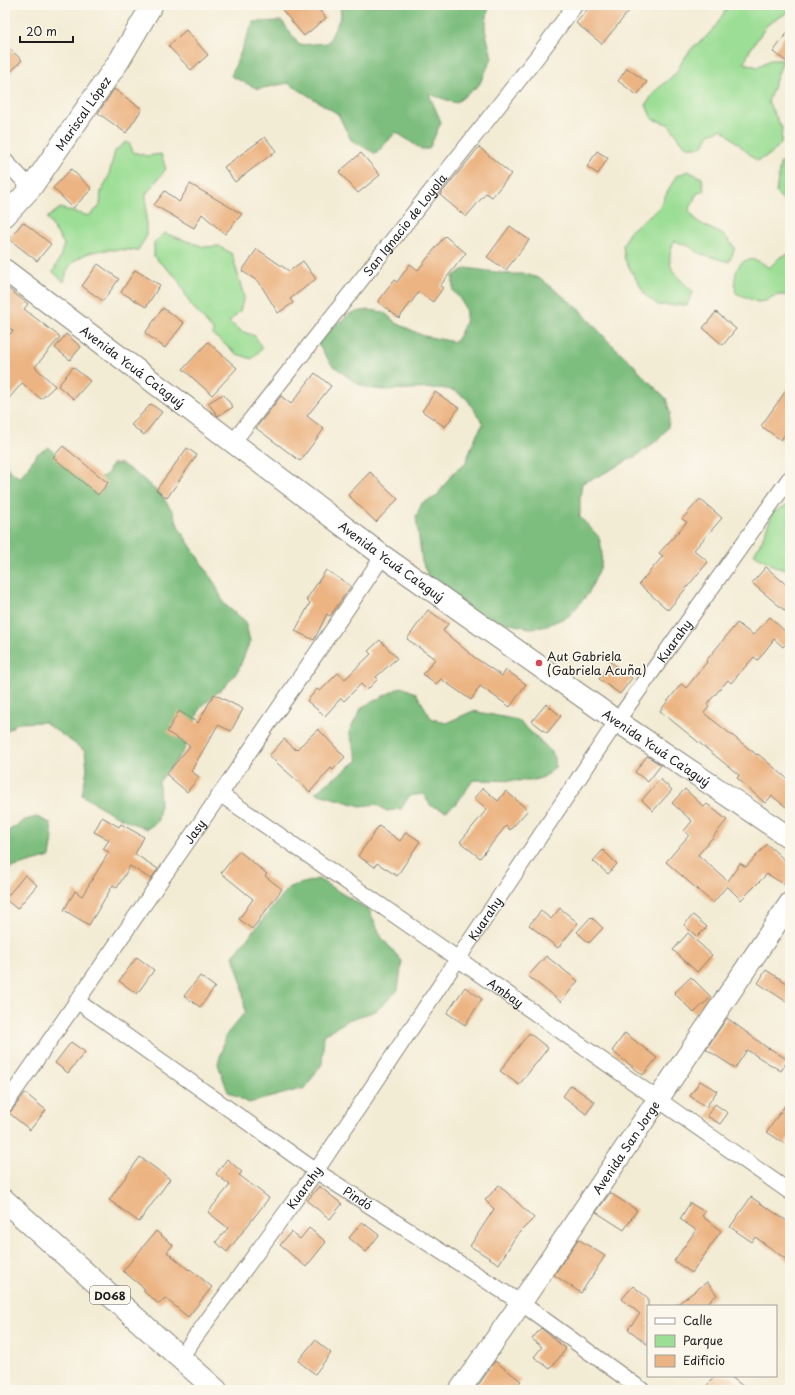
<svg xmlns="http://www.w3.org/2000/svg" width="795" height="1395" font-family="'Playpen Sans',sans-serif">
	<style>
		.green { fill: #9cde95; stroke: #5c7d58 }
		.forest { fill: #7dbd7e; stroke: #4c6c4d }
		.building { fill: #ecb482 }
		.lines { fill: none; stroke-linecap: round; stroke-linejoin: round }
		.street-casing { stroke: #888478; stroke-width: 17 }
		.secondary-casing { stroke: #888478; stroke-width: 23 }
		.primary-casing { stroke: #888478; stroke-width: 24 }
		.street { stroke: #fff; stroke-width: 15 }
		.secondary { stroke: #fff; stroke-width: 21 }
		.primary { stroke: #fff; stroke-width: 22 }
		.poi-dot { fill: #d1495b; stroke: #fbf7ec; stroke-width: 1.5 }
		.labels { text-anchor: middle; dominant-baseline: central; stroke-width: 3.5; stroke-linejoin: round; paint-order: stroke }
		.shield { fill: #fbf7ec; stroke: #5f5e5a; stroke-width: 1 }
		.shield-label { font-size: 11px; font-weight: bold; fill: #1c1c1c }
		.street-label { font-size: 12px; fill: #1c1c1c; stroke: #fbf7ec }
		.poi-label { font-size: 12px; fill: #1c1c1c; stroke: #fbf7ec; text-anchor: start }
	</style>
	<rect width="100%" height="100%" fill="#fbf7ec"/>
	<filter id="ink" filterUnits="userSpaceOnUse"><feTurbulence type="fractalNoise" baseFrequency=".025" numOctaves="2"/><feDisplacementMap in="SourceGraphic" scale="8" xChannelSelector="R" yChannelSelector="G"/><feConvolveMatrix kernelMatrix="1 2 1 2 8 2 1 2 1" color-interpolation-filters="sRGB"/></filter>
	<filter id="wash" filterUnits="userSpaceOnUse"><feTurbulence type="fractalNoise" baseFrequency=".012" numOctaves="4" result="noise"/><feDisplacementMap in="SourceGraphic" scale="16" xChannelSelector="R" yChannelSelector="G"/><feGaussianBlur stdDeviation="0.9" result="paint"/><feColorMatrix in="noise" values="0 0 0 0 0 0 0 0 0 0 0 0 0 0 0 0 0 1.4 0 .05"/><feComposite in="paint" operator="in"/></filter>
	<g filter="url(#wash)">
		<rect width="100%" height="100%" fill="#f3ecd5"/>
		<g class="green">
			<polygon points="729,5 790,5 790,11 767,25 750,50 744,63 757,67 770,60 783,60 768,102 782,128 781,143 771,154 757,161 722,129 709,134 702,147 686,147 668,124 652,119 646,105 654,92 676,73 683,60 693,47 705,38 715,27"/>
			<path d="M126,142L130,144L133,152L147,156L161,154L166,169L146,194V237L138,250C114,250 85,246 69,267C66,271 66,277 64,282L53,272L60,258L64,244L47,218L60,208L89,216L100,206L101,192L108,178L115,151Z"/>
			<polygon points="790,156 790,203 786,203 776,193 780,164"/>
			<path d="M688,171L702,178L704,192L697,193L689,211L698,222L725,236L735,248L729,262L701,254L689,246L674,241C663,269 675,273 693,292L687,305H658L646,296L625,260L623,246L629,232L659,208L676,176Z"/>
			<polygon points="164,233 204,247 219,246 232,254 244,297 240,311 229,322 241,331 255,336 262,348 252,359 237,354 213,335 213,330 191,305 177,278 154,257 154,243"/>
			<path d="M790,254V292L786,295H779L772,297L766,301L757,302L736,293C733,280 735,256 755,260C760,261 765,265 769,268L780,257Z"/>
			<polygon points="790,504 790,569 778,568 754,554 762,540 773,512"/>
		</g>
		<g class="forest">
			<polygon points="340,5 489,5 485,29 492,58 479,85 456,103 429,94 441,122 429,149 421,149 396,132 376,154 351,140 338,114 288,83 258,89 231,76 253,22 282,21 299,45 328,43 341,16"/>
			<path d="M466,268L510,274H526L541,279L578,308L609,342L633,364L643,376L666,398L670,413L668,427L659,439L636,456L597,477L582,483L580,498V516L578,515L599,537L602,551L601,566L588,594L569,616L543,627L529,628L484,618L435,586L427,574L422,561L416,517L422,503L436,497L453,473L465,464L476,436L483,424L467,399L455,391L441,388L383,390L369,388L356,383L332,365L315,340L351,313L368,310L384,312L396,323L424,336L455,342C469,320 471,310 453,291V276Z"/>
			<path d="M49,447L74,473L93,481L107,474L112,464H122L143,479L162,496L173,512L179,528L215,584L224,604L245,621L250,641L238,671L226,685L200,708L184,750L159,782L160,804L158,821L147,829C124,821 103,809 82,795L87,769L85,751L44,722L17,723L5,733V463L9,470L20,478L37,454Z"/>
			<polygon points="401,687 416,693 431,718 446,723 473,711 518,720 552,752 556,766 544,777 531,781 473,780 457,803 446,811 431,806 423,794 409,796 401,809 387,811 376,804 361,806 315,793 358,760 349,732 362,707"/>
			<polygon points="37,817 50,823 53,837 50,857 11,868 5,868 5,833 25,820"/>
			<polygon points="318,879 369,910 382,938 402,961 398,990 376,1011 348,1020 324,1035 322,1064 305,1088 249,1103 228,1092 218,1064 226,1035 245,1012 242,984 233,956 289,887"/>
		</g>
		<g id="blocks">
			<g class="building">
				<polygon points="278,5 315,5 326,18 304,36"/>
				<polygon points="591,5 622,5 629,11 602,44 576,23"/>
				<polygon points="790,29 790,64 773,52"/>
				<polygon points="186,30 208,55 191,70 168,46"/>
				<polygon points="5,45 22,60 5,78"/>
				<polygon points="627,68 647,82 637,95 618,81"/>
				<polygon points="114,89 142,109 126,133 98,113"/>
				<polygon points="265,137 276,151 235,182 224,167"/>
				<polygon points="479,147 511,174 492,197 486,193 466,217 440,195"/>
				<polygon points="597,151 608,158 598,174 587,167"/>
				<polygon points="361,153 380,175 358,193 339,172"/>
				<polygon points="71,169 92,189 73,208 53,188"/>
				<polygon points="190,184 242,214 225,234 202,214 194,228 154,205 165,191 179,202"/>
				<polygon points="23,222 51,244 37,261 9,239"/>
				<polygon points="510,226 529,240 506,270 487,257"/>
				<polygon points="445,236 466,253 440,286 443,288 433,302 419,292 399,318 378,302 394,280 397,282 410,264 418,270"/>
				<polygon points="257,249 289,271 303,261 316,279 290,299 293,303 278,313 259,282 242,271"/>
				<polygon points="98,264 119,279 103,301 82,286"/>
				<polygon points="135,270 160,285 146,307 121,292"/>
				<polygon points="5,286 28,304 24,309 60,337 35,367 55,386 41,399 22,383 5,403 5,339 13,331 5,325"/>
				<polygon points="163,308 184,323 165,348 145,333"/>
				<polygon points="716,312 736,329 723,345 703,328"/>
				<polygon points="66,334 81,347 70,360 55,348"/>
				<polygon points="208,342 237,368 212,395 183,369"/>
				<polygon points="73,367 90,381 74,399 58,386"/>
				<polygon points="315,373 331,386 307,416 324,429 300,461 256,428 281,396 291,404"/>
				<polygon points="790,385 790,427 781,440 761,426"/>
				<polygon points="435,392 459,408 445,427 422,411"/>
				<polygon points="223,394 233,407 218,416 208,403"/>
				<polygon points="151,404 162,412 144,435 131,425"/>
				<polygon points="63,446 108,483 98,495 53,457"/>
				<polygon points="187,448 197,455 167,498 156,490"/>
				<polygon points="370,472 398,499 376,522 348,495"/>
				<polygon points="700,499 722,518 694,550 708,562 668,610 639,584 663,556 659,553 687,522 682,519"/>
				<polygon points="766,567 790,588 790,615 752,583"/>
				<polygon points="326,570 351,586 330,616 327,614 314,640 295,631 310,603 306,600"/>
				<polygon points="428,610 448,624 443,631 474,657 502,676 506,670 526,684 510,707 480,686 471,700 441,679 436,684 423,674 435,659 407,639"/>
				<polygon points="770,617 790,636 790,640 783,647 774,639 758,660 754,657 731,683 728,680 707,704 709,707 704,713 757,755 758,754 790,781 790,810 772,796 765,803 737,778 739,775 660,711 681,684 686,688 707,662 706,661 737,623 753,635"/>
				<polygon points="380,640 397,658 376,677 378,679 367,690 361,684 344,701 341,698 325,716 307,701 317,689 320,691 338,673 345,679 371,654 368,651"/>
				<polygon points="611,662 632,678 620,694 599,679"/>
				<polygon points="214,694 243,709 231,731 218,725 191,771 199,777 187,792 166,774 190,746 167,732 179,711 198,723"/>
				<polygon points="546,704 561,716 547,733 532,721"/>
				<polygon points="318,729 345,757 333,770 331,768 310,792 269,756 284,739 296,750"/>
				<polygon points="647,756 661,765 648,782 635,772"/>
				<polygon points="660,779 672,790 653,811 642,800"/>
				<polygon points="483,788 498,801 506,791 528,810 510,830 506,826 480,858 460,842 487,809 474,798"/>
				<polygon points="685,789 704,807 707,804 727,820 698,855 728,881 740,863 746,867 767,844 790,865 790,888 767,874 741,900 727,886 713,903 666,862 689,835 684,831 692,821 672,803"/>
				<polygon points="102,817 119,827 121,824 144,837 135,854 158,869 151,879 130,866 117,888 113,885 89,925 64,910 75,891 82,896 109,852 103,849 109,840 94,832"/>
				<polygon points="379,826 400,841 406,832 420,841 397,876 377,863 375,867 358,856"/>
				<polygon points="603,850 617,864 608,874 593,861"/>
				<polygon points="239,851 267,874 265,876 282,889 252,929 239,919 253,899 221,873"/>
				<polygon points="25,875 37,885 17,909 5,899"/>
				<polygon points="560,908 578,923 558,948 529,925 541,911 551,919"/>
				<polygon points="693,915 707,927 697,937 684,925"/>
				<polygon points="591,917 603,928 589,943 577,932"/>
				<polygon points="688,933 712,955 697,972 673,950"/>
				<polygon points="546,956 578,981 561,1002 528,976"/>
				<polygon points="137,957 154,970 137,994 119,981"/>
				<polygon points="766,970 790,985 790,1004 758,983"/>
				<polygon points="200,976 215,987 200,1007 184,996"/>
				<polygon points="691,977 711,997 694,1013 674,993"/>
				<polygon points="465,987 482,999 465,1025 447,1013"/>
				<polygon points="727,1018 769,1049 769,1048 788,1060 781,1071 747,1050 735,1068 706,1049"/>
				<polygon points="529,1033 548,1048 519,1085 500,1071"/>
				<polygon points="625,1033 657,1058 643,1075 612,1051"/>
				<polygon points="71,1042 85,1052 68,1073 55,1063"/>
				<polygon points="700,1081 717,1091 706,1107 690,1096"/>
				<polygon points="571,1085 595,1102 586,1114 563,1096"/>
				<polygon points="25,1093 46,1110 30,1130 9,1113 12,1110"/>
				<polygon points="790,1098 790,1136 785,1144 767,1132"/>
				<polygon points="715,1104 728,1113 720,1124 707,1116"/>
				<polygon points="140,1157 170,1179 139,1222 109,1200"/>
				<polygon points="227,1159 242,1172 239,1175 269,1198 227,1252 216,1242 228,1228 208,1212 230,1185 216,1174"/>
				<polygon points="499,1185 534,1218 516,1236 499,1264 470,1246 494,1209 485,1200"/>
				<polygon points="319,1186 342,1204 330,1219 307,1201"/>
				<polygon points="610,1193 637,1210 624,1230 596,1212"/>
				<polygon points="751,1197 790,1223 790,1262 755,1237 752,1242 730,1227"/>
				<polygon points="690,1203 705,1212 702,1216 721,1231 692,1273 674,1261 696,1230 680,1219"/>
				<polygon points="362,1222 379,1235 366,1252 349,1238"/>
				<polygon points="309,1228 326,1242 306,1267 280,1245 291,1232 300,1239"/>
				<polygon points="156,1231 173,1245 167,1252 189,1270 190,1269 212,1287 188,1317 165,1298 159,1304 143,1291 145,1289 123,1271"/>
				<polygon points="578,1239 605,1256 581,1293 554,1275"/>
				<polygon points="707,1282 717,1295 703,1306 675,1306"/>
				<polygon points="633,1286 648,1298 648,1345 628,1329 640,1314 622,1299"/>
				<polygon points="541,1328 566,1349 550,1369 534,1357 542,1347 532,1339"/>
				<polygon points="315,1340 331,1353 315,1374 298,1361"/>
				<polygon points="495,1361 521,1381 513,1390 475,1390"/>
				<polygon points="715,1376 730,1376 748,1390 703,1390"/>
			</g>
		</g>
	</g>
	<g filter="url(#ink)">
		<use href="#blocks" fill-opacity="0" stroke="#888478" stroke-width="1"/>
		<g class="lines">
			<g class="street-casing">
				<g id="street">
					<polyline points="5,161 31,188"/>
					<path id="s1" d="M233,442L537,57L575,5"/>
					<path id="s2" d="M220,794L458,959L790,1192"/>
					<path id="s3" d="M77,1001L316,1171L521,1303L642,1390"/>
					<path id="s4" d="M5,1105L206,815L383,556"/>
					<path id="s5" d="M180,1358L316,1171L617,721L789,479L790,480"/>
				</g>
			</g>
			<g class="secondary-casing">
				<g id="secondary">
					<path id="s6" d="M5,216L31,188L119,61L152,5"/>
					<path id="s7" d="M5,270L383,556L617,721L790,838"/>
					<path id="s8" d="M460,1390L521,1303L790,903"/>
				</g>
			</g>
			<g class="primary-casing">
				<polyline id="primary" points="5,1201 216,1390"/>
			</g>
			<use href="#street" class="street"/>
			<use href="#secondary" class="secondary"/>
			<use href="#primary" class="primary"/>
		</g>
	</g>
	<circle class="poi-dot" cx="539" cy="663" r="4"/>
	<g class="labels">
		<rect class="shield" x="90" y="1286" width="40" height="18" rx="3"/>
		<g class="shield-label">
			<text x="110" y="1295">D068</text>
		</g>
		<g class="street-label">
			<text stroke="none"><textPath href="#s6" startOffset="129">Mariscal López</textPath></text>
			<text stroke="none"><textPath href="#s1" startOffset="277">San Ignacio de Loyola</textPath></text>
			<text stroke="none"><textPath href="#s7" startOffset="160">Avenida Ycuá Ca'aguý</textPath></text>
			<text stroke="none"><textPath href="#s7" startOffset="484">Avenida Ycuá Ca'aguý</textPath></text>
			<text stroke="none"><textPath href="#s5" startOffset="871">Kuarahy</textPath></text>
			<text stroke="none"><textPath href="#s7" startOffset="808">Avenida Ycuá Ca'aguý</textPath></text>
			<text stroke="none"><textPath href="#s4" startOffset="333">Jasy</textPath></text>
			<text stroke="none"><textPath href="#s5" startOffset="535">Kuarahy</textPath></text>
			<text stroke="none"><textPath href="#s2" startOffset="348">Ambay</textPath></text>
			<text stroke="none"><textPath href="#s8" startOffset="294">Avenida San Jorge</textPath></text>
			<text stroke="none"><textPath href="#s5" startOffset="211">Kuarahy</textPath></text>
			<text stroke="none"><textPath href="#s3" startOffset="343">Pindó</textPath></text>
		</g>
		<g class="poi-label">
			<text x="547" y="656">Aut Gabriela<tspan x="547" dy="14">(Gabriela Acuña)</tspan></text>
		</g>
	</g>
	<rect width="795" height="1395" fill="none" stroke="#fbf7ec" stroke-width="20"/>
	<rect x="647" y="1305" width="130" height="72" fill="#fbf7ec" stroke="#a29f99"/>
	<rect x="655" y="1318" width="20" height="6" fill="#ffffff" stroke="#a29f99"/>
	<text x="683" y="1325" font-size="12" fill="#1c1c1c">Calle</text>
	<rect x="655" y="1335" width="20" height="12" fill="#9cde95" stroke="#a29f99"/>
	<text x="683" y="1345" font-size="12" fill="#1c1c1c">Parque</text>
	<rect x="655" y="1355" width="20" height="12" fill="#ecb482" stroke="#a29f99"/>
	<text x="683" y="1365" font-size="12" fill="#1c1c1c">Edificio</text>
	<path d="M20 36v6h53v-6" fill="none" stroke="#1c1c1c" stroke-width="2"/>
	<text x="26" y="36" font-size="12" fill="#1c1c1c" stroke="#fbf7ec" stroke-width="3" paint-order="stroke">20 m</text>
</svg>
